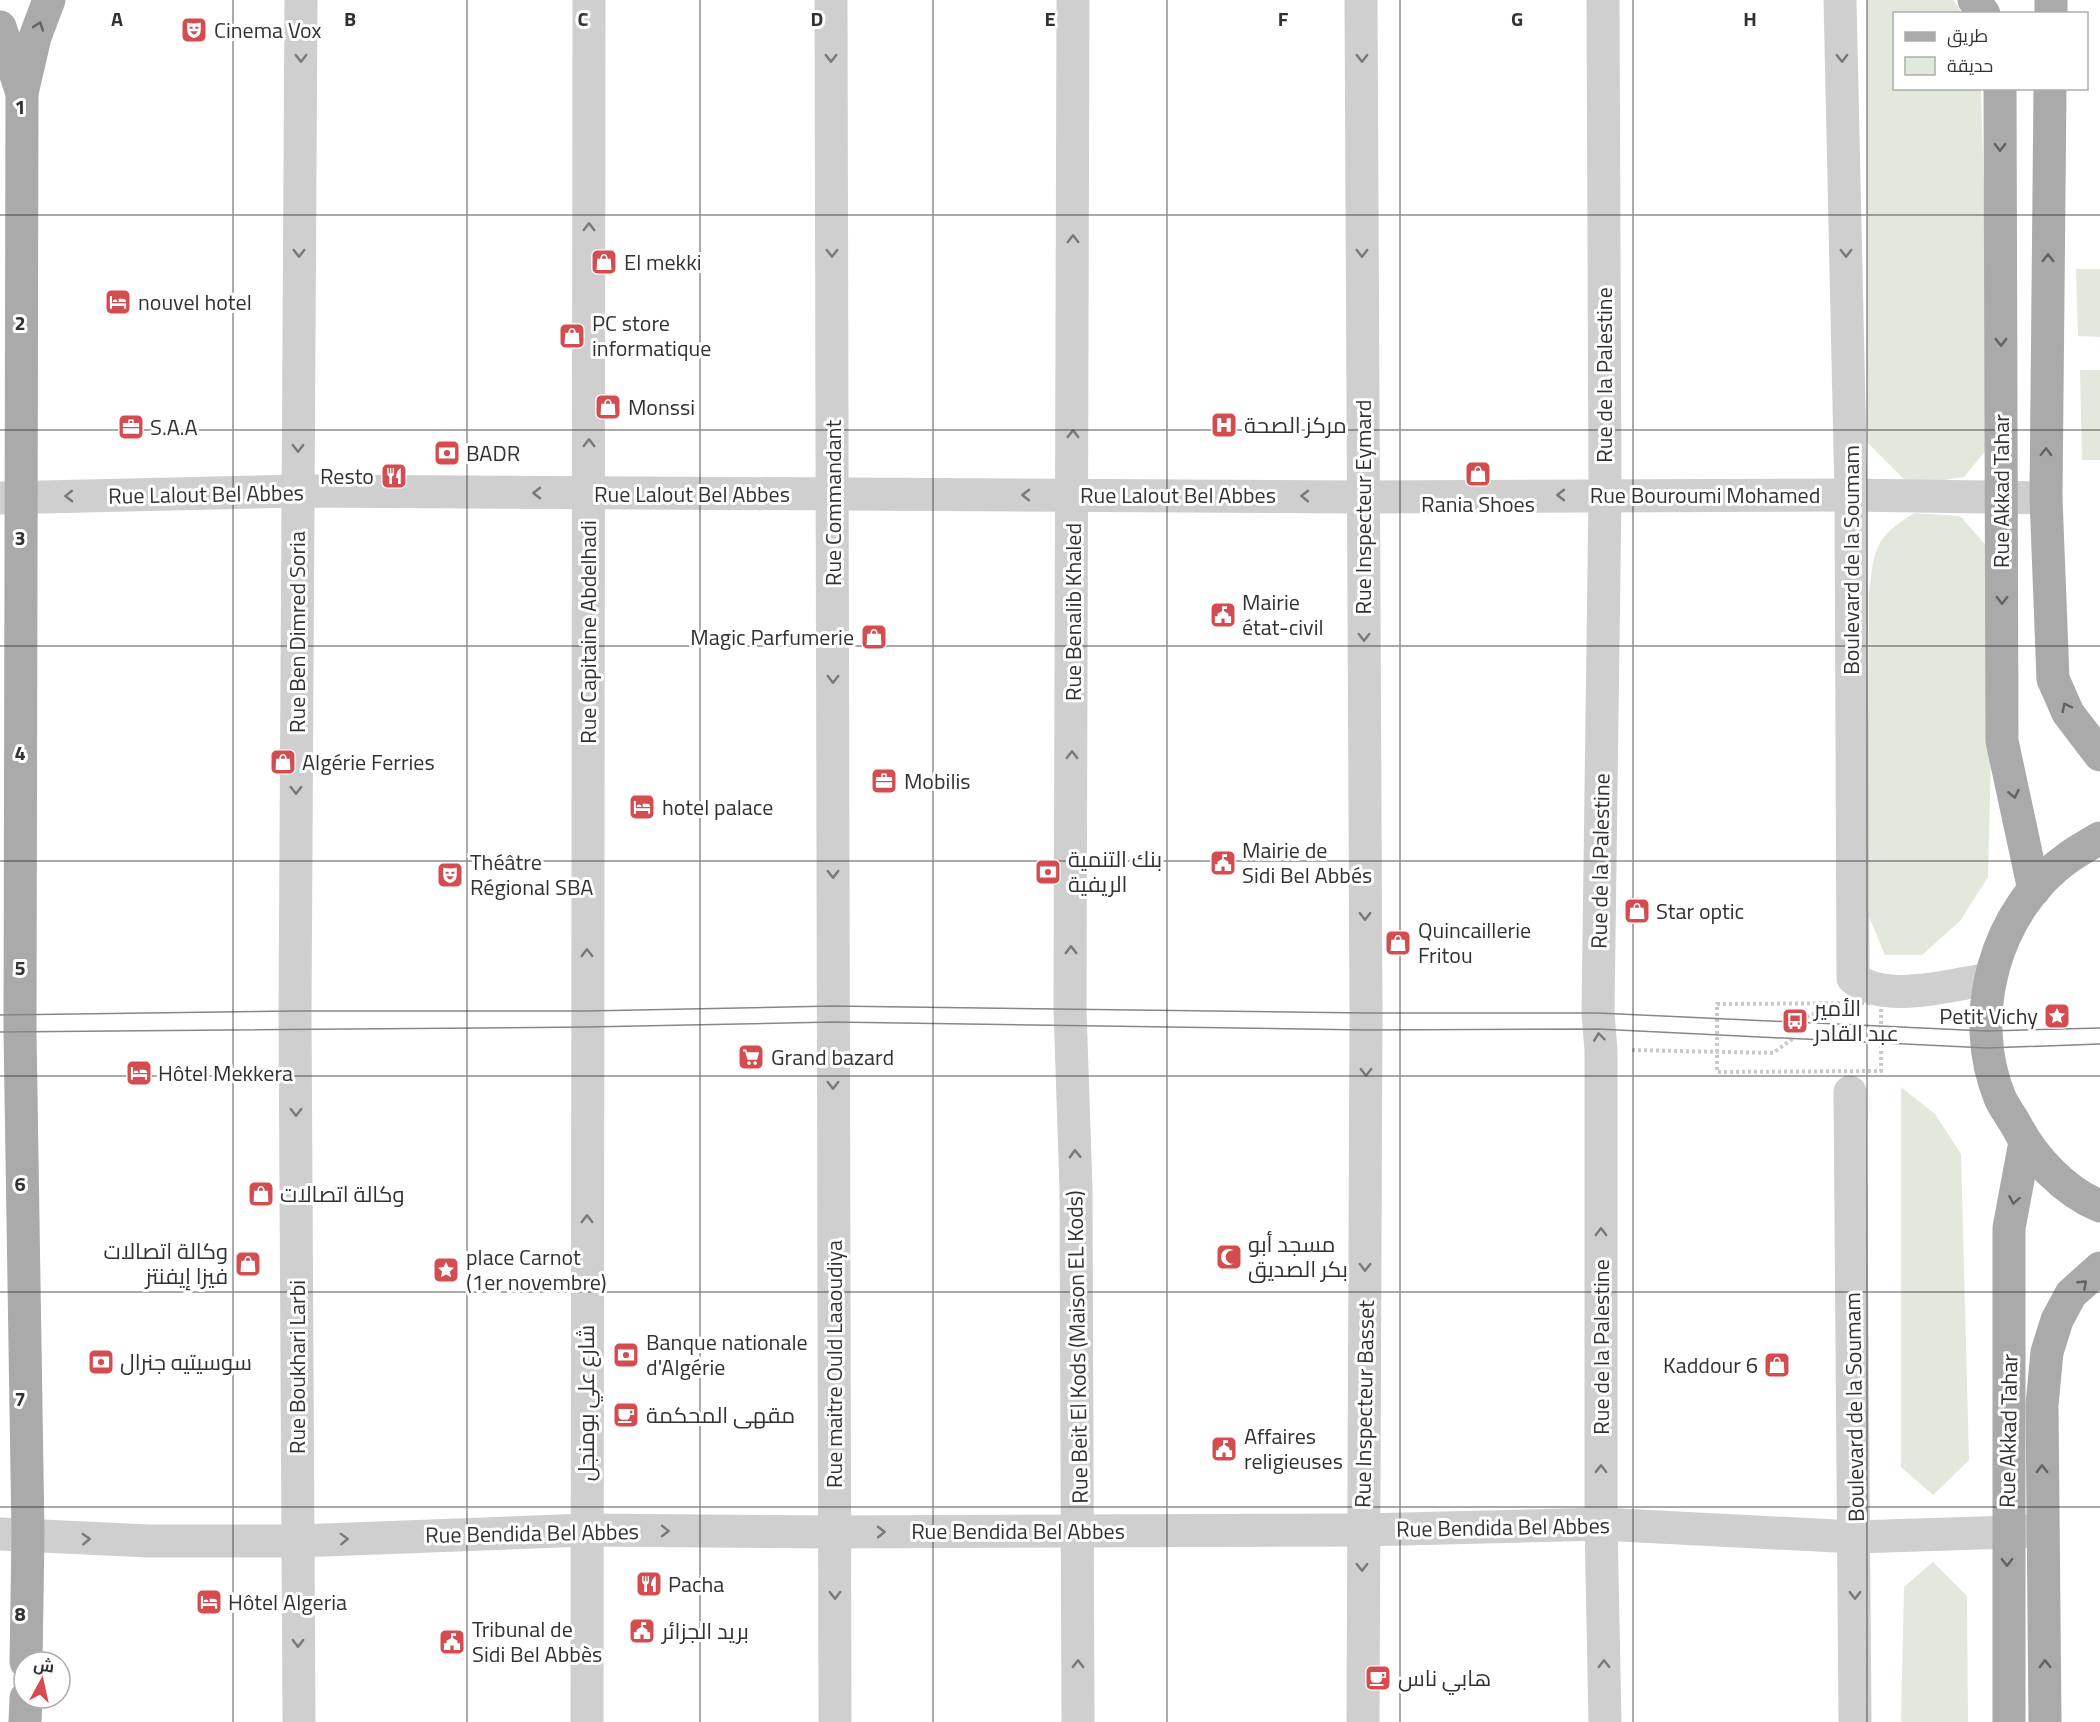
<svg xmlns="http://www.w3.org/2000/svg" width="2100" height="1722" font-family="'Titillium Web',Cairo,sans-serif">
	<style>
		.green { fill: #e2e8dc }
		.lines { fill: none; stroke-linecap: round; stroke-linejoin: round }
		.path { stroke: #c9c9c9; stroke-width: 4; stroke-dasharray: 3 3; stroke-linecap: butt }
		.minor { stroke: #cfcfcf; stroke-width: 33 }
		.major { stroke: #aaa; stroke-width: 33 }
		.tram { stroke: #878787; stroke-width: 1.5 }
		.oneway { stroke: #626262 }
		.oneway2 { stroke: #797979 }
		.grid { fill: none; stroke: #323232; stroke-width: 1.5; stroke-opacity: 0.55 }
		.labels { text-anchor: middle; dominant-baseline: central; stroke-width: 6; stroke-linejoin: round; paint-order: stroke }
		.poi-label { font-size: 22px; fill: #323232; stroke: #fff; text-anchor: start }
		.street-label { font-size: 22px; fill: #323232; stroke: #fff }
		.grid-label { font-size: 20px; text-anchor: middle; font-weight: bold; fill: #323232; stroke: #fff; stroke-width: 6; stroke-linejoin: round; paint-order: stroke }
	</style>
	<rect width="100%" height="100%" fill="#fff"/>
	<g class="green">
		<polygon points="1867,0 1953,0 1962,13 1894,14 1894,88 1981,89 1991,444 1964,477 1910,485 1867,442"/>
		<polygon points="2076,269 2100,269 2100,337 2078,336"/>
		<polygon points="2080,370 2100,370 2100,460 2082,460"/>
		<path d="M1914,513L1960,516L1989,549L1992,712L1988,877L1960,921L1922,955H1885L1867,912L1869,594C1875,548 1873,539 1914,513Z"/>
		<polygon points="1901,1087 1935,1114 1961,1154 1969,1460 1933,1495 1901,1467"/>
		<polygon points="1933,1562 1967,1596 1968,1722 1901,1722 1904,1587"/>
	</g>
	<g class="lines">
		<g class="path">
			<polygon points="1881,1003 1881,1071 1717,1072 1717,1004"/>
			<polyline points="1795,1021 1822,1011 1844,1012"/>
			<polyline points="1632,1050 1773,1053 1795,1037"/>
		</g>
		<g class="minor">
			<polyline points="831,0 835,1722"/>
			<polyline points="1073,0 1070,1009 1076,1189 1078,1722"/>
			<polyline points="1361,0 1366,1013 1363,1722"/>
			<polyline points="1603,0 1605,495 1598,1013 1601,1050 1601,1524 1605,1722"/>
			<path d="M1840,0L1851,495L1853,978C1887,1005 1951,984 1991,979"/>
			<polyline points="0,498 298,491 1363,497 1851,495 2046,498"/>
			<polyline points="1850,1092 1855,1722"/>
			<polyline points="0,1534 148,1541 298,1541 586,1530 835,1532 1362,1530 1601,1524 1855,1537 2043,1531"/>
			<polyline points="299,1722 295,1011 301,0"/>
			<polyline points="587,1722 589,0"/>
		</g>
		<g class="major">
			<polyline points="1974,0 1984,14"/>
			<polyline points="2051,14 2051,0"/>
			<polyline points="0,27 22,93"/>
			<polyline points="2000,88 2002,741 2034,890"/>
			<polyline points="2050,88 2046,498 2053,679 2068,713 2100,755"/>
			<path d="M2100,838C2090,844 2079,850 2069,857C1995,909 1966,1015 2000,1098C2004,1107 2011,1116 2016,1125C2033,1158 2065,1192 2100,1206"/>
			<polyline points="26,1662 28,1534 20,1031 22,93 35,37 49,0"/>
			<polyline points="25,1722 26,1698"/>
			<polyline points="2009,1722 2009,1228 2025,1142"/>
			<polyline points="2045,1722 2042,1405 2047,1352 2057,1320 2071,1294 2100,1268"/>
		</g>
		<g class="tram">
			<polyline points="0,1015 295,1011 587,1011 833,1006 1366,1013 1598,1013 1986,1031 2100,1028"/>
			<polyline points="0,1032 587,1027 833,1022 1366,1030 1598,1029 1987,1048 2100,1044"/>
		</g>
	</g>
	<defs><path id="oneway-chevron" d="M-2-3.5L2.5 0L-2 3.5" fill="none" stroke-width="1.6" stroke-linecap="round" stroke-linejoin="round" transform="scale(1.5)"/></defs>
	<g class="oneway">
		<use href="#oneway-chevron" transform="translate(39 26) rotate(-70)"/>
		<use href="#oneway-chevron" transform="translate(2000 147) rotate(90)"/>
		<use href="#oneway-chevron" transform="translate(2048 258) rotate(-89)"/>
		<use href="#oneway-chevron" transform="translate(2001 342) rotate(90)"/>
		<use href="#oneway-chevron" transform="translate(2046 452) rotate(-89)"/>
		<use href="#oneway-chevron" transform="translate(2002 600) rotate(90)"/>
		<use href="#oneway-chevron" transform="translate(2066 707) rotate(-117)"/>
		<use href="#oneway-chevron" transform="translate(2014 794) rotate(78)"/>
		<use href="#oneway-chevron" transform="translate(2014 1200) rotate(100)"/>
		<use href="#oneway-chevron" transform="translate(2083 1284) rotate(-43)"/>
		<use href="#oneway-chevron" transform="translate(2042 1469) rotate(-91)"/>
		<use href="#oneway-chevron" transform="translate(2007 1562) rotate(89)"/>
		<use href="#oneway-chevron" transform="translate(2045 1664) rotate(-91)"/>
	</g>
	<g class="oneway2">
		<use href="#oneway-chevron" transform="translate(301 58) rotate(90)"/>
		<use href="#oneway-chevron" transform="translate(831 58) rotate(90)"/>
		<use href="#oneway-chevron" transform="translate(1362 58) rotate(90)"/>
		<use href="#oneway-chevron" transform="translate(1842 58) rotate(89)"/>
		<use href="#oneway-chevron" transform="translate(589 227) rotate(-90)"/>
		<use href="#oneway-chevron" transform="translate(1073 239) rotate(-90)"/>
		<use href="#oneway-chevron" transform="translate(299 253) rotate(90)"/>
		<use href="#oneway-chevron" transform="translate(832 253) rotate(90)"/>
		<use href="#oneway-chevron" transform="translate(1362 253) rotate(90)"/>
		<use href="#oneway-chevron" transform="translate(1846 253) rotate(89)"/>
		<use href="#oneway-chevron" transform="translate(1073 434) rotate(-90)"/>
		<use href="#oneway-chevron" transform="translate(589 443) rotate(-90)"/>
		<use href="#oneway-chevron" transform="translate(298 448) rotate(90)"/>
		<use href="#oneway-chevron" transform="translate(537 493) rotate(-180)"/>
		<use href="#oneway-chevron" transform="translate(1026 495) rotate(180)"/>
		<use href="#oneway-chevron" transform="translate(1561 495) rotate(180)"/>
		<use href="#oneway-chevron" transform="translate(69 496) rotate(179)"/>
		<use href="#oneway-chevron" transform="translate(1305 496) rotate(-179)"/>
		<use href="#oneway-chevron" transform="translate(1364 637) rotate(90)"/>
		<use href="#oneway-chevron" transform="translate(833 679) rotate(90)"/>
		<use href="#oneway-chevron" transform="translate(1072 755) rotate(-90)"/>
		<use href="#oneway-chevron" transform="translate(296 790) rotate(90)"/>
		<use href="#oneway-chevron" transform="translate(833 874) rotate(90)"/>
		<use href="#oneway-chevron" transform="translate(1365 916) rotate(90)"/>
		<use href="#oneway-chevron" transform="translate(1071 950) rotate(-90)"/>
		<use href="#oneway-chevron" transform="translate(587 953) rotate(-90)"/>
		<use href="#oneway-chevron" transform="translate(1599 1037) rotate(-97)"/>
		<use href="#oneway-chevron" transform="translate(1366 1072) rotate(90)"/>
		<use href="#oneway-chevron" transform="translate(833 1085) rotate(90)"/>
		<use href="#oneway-chevron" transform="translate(296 1112) rotate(90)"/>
		<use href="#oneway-chevron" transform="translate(1075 1154) rotate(-92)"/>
		<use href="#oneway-chevron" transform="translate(587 1219) rotate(-90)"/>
		<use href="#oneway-chevron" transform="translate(1601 1232) rotate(-90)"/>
		<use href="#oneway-chevron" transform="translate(1365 1267) rotate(90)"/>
		<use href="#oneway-chevron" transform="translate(1601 1469) rotate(-90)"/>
		<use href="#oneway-chevron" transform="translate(665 1531) rotate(1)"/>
		<use href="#oneway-chevron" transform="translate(881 1532) rotate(-1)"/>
		<use href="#oneway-chevron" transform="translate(86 1539) rotate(-4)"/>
		<use href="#oneway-chevron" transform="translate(344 1539) rotate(-2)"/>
		<use href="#oneway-chevron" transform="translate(1362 1567) rotate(90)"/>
		<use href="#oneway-chevron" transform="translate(835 1595) rotate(90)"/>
		<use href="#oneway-chevron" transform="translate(1855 1595) rotate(90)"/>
		<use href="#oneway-chevron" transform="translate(298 1643) rotate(90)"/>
		<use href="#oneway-chevron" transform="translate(1078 1664) rotate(-90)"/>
		<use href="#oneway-chevron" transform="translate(1604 1664) rotate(-91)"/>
	</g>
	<path class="grid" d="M233,0V1722M467,0V1722M700,0V1722M933,0V1722M1167,0V1722M1400,0V1722M1633,0V1722M1867,0V1722M0,215H2100M0,430H2100M0,646H2100M0,861H2100M0,1076H2100M0,1292H2100M0,1507H2100"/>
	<defs>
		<g id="theatre-square" transform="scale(1.35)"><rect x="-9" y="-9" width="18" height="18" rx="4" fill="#d24c50" stroke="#fff"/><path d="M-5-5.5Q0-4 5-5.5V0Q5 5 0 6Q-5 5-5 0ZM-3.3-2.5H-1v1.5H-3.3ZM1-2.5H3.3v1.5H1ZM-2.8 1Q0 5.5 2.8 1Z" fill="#fff"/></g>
		<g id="shop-square" transform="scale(1.35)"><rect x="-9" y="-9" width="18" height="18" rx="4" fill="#d24c50" stroke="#fff"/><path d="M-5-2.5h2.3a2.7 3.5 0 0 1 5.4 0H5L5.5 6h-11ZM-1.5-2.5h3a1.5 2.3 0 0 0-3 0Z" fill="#fff"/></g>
		<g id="hotel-square" transform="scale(1.35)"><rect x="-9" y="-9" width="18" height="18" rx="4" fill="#d24c50" stroke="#fff"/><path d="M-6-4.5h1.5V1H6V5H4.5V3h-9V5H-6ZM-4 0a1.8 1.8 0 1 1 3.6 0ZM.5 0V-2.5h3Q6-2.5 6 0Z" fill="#fff"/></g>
		<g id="hospital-square" transform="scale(1.35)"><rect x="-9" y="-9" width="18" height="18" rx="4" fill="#d24c50" stroke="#fff"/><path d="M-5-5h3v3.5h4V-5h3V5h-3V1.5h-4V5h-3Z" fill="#fff"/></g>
		<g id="office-square" transform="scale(1.35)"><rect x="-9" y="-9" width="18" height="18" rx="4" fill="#d24c50" stroke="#fff"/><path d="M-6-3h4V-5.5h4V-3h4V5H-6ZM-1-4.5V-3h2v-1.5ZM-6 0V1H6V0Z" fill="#fff"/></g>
		<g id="bank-square" transform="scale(1.35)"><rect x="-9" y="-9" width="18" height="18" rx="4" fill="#d24c50" stroke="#fff"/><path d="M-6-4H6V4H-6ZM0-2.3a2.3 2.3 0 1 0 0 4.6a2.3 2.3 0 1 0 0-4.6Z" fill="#fff"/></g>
		<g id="restaurant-square" transform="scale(1.35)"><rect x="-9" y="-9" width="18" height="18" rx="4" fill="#d24c50" stroke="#fff"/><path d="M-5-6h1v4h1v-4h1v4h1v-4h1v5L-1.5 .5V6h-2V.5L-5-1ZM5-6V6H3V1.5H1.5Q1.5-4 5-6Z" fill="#fff"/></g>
		<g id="civic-square" transform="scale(1.35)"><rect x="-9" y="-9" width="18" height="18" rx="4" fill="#d24c50" stroke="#fff"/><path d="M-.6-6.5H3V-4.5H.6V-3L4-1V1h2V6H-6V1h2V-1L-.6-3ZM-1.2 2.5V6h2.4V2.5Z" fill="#fff"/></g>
		<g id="sight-square" transform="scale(1.35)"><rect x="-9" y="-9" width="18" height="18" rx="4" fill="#d24c50" stroke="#fff"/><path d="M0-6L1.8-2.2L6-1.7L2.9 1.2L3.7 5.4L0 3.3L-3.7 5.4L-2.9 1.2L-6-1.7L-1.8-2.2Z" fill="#fff"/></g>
		<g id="bus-square" transform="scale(1.35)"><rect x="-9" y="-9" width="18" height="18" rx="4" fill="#d24c50" stroke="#fff"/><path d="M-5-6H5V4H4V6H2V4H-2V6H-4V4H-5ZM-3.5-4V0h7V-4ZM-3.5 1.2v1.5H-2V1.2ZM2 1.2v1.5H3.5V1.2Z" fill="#fff"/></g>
		<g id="supermarket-square" transform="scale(1.35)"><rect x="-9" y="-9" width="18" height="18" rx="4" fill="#d24c50" stroke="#fff"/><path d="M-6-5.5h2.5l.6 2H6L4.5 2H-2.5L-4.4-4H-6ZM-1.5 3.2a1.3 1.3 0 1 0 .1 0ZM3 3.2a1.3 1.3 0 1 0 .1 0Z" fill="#fff"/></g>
		<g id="mosque-square" transform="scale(1.35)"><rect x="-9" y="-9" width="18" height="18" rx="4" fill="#d24c50" stroke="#fff"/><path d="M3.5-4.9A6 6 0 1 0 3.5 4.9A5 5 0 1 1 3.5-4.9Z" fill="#fff"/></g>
		<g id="cafe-square" transform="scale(1.35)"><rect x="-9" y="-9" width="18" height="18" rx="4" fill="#d24c50" stroke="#fff"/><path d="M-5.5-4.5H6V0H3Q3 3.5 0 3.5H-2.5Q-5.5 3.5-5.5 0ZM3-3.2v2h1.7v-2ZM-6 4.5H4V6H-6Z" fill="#fff"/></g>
	</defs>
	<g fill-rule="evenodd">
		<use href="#theatre-square" x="194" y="30"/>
		<use href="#shop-square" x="604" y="262"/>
		<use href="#hotel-square" x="118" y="302"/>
		<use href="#shop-square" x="572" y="336"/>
		<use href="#shop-square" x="608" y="407"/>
		<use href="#hospital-square" x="1224" y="425"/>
		<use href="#office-square" x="131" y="427"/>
		<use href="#bank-square" x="447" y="453"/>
		<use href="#shop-square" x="1478" y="474"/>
		<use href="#restaurant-square" x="394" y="476"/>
		<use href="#civic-square" x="1223" y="615"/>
		<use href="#shop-square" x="874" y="637"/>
		<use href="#shop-square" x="283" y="762"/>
		<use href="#office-square" x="884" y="781"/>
		<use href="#hotel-square" x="642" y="807"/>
		<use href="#civic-square" x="1223" y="863"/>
		<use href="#bank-square" x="1048" y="872"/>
		<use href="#theatre-square" x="450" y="875"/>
		<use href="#shop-square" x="1637" y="911"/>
		<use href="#shop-square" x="1398" y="943"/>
		<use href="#sight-square" x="2057" y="1016"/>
		<use href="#bus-square" x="1795" y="1021"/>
		<use href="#supermarket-square" x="751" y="1057"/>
		<use href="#hotel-square" x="139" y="1073"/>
		<use href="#shop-square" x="261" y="1194"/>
		<use href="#mosque-square" x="1229" y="1257"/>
		<use href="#shop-square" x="248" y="1264"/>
		<use href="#sight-square" x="446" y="1270"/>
		<use href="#bank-square" x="626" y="1355"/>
		<use href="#bank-square" x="101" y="1362"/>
		<use href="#shop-square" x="1777" y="1365"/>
		<use href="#cafe-square" x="626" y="1415"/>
		<use href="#civic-square" x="1224" y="1449"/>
		<use href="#restaurant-square" x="649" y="1584"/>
		<use href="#hotel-square" x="209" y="1602"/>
		<use href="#civic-square" x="642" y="1631"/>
		<use href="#civic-square" x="452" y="1642"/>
		<use href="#cafe-square" x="1378" y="1678"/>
	</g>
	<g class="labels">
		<g class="poi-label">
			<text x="214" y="30">Cinema Vox</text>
			<text x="624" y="262">El mekki</text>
			<text x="138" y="302">nouvel hotel</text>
			<text x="592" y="323">PC store<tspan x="592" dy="25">informatique</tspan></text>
			<text x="628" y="407">Monssi</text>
			<text x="1244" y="425">مركز الصحة</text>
			<text x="150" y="427">S.A.A</text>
			<text x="466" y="453">BADR</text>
			<text x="374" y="476" text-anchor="end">Resto</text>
			<text x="1478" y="504" text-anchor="middle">Rania Shoes</text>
			<text x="1242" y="602">Mairie<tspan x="1242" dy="25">état-civil</tspan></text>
			<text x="854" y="637" text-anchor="end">Magic Parfumerie</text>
			<text x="302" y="762">Algérie Ferries</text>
			<text x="904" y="781">Mobilis</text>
			<text x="662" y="807">hotel palace</text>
			<text x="1242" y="850">Mairie de<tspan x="1242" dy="25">Sidi Bel Abbés</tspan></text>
			<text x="1068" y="859">بنك التنمية<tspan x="1068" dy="25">الريفية</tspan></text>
			<text x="470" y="862">Théâtre<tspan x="470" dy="25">Régional SBA</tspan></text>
			<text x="1656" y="911">Star optic</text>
			<text x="1418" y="930">Quincaillerie<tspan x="1418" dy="25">Fritou</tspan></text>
			<text x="1814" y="1008">الأمير<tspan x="1814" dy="25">عبد القادر</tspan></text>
			<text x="2038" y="1016" text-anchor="end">Petit Vichy</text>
			<text x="771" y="1057">Grand bazard</text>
			<text x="158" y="1073">Hôtel Mekkera</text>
			<text x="280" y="1194">وكالة اتصالات</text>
			<text x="1248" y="1244">مسجد أبو<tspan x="1248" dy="25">بكر الصديق</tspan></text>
			<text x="228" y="1251" text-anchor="end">وكالة اتصالات<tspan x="228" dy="25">فيزا إيفنتز</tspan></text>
			<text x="466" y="1257">place Carnot<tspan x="466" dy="25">(1er novembre)</tspan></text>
			<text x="646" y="1342">Banque nationale<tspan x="646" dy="25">d'Algérie</tspan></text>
			<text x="120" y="1362">سوسيتيه جنرال</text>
			<text x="1758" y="1365" text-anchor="end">Kaddour 6</text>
			<text x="646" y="1415">مقهى المحكمة</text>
			<text x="1244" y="1436">Affaires<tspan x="1244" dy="25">religieuses</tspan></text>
			<text x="668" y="1584">Pacha</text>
			<text x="228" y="1602">Hôtel Algeria</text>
			<text x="472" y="1629">Tribunal de<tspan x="472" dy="25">Sidi Bel Abbès</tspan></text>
			<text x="662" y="1631">بريد الجزائر</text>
			<text x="1398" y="1678">هابي ناس</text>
		</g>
		<g class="street-label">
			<text transform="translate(1604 375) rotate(-90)">Rue de la Palestine</text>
			<text transform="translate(2001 491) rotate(-90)">Rue Akkad Tahar</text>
			<text transform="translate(206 494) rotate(-1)">Rue Lalout Bel Abbes</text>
			<text x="692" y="494">Rue Lalout Bel Abbes</text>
			<text x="1178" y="495">Rue Lalout Bel Abbes</text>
			<text x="1705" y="495">Rue Bouroumi Mohamed</text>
			<text transform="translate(833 503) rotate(-90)">Rue Commandant</text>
			<text transform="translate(1363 507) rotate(-90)">Rue Inspecteur Eymard</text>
			<text transform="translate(1851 560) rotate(-90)">Boulevard de la Soumam</text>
			<text transform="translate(1073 612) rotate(-90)">Rue Benalib Khaled</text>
			<text transform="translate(297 632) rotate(-90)">Rue Ben Dimred Soria</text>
			<text transform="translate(588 632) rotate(-90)">Rue Capitaine Abdelhadi</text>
			<text transform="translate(1600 861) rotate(-89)">Rue de la Palestine</text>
			<text transform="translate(1077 1347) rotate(-91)">Rue Beit El Kods (Maison EL Kods)</text>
			<text transform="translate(1601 1347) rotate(-90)">Rue de la Palestine</text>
			<text transform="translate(834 1364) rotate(-90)">Rue maitre Ould Laaoudiya</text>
			<text transform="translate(297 1367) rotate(-90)">Rue Boukhari Larbi</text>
			<text transform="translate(586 1403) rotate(-90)">شارع علي بومنجل</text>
			<text transform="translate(1364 1404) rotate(-89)">Rue Inspecteur Basset</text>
			<text transform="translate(1854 1407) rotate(-91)">Boulevard de la Soumam</text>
			<text transform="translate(2008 1431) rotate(-89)">Rue Akkad Tahar</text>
			<text transform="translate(1503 1527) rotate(-1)">Rue Bendida Bel Abbes</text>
			<text x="1018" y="1531">Rue Bendida Bel Abbes</text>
			<text transform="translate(532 1533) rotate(-1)">Rue Bendida Bel Abbes</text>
		</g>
	</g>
	<g class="grid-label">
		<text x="117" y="26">A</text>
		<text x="350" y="26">B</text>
		<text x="583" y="26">C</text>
		<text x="817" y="26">D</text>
		<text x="1050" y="26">E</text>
		<text x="1283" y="26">F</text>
		<text x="1517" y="26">G</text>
		<text x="1750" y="26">H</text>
		<text x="20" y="114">1</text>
		<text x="20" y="330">2</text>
		<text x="20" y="545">3</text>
		<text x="20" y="760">4</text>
		<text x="20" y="975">5</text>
		<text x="20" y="1191">6</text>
		<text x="20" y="1406">7</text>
		<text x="20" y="1621">8</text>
	</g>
	<rect x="1893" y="12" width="195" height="78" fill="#ffffff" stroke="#adadad" stroke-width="1.5"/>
	<rect x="1905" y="32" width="30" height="9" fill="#aaaaaa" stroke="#adadad" stroke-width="1.5"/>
	<text x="1947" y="42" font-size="18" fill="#323232">طريق</text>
	<rect x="1905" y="57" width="30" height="18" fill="#e2e8dc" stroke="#adadad" stroke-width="1.5"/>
	<text x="1947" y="72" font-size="18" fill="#323232">حديقة</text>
	<g transform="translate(42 1680) rotate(8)"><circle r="28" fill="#ffffff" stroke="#adadad" stroke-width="1.5"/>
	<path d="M0-4.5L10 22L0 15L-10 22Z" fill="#d24c50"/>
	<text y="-9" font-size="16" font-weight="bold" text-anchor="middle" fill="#323232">ش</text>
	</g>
</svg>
